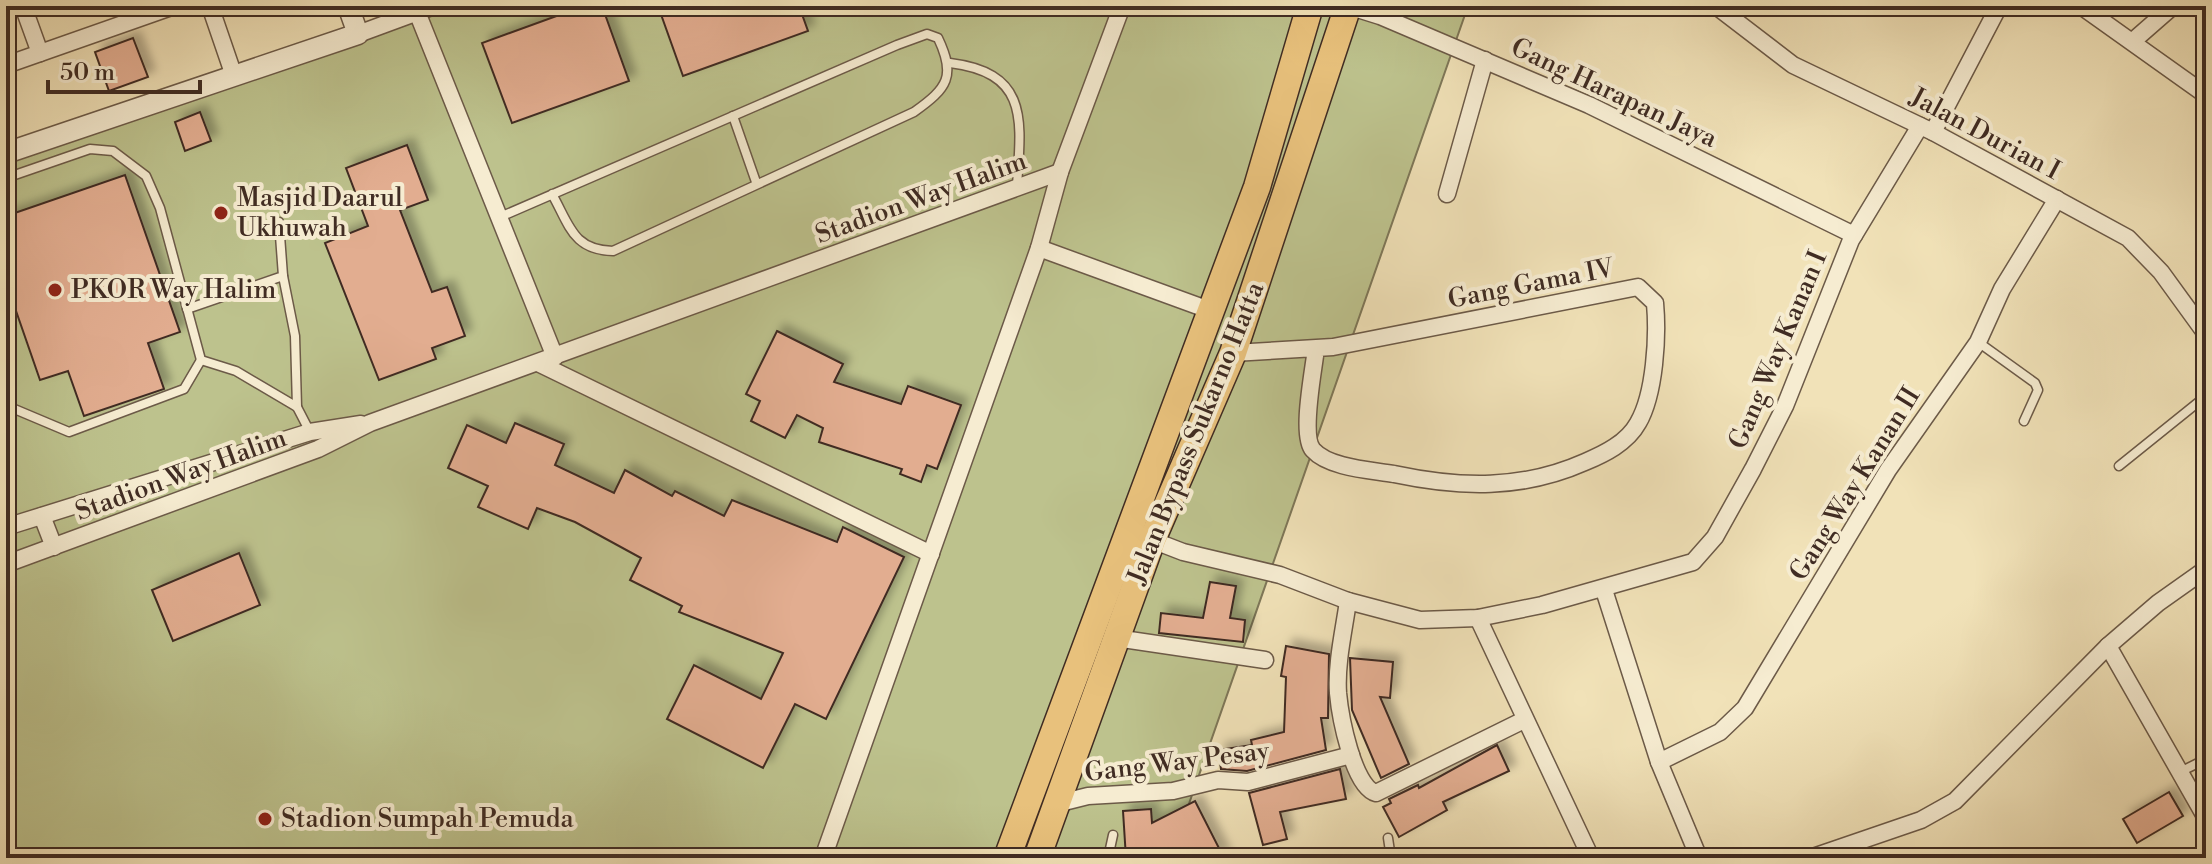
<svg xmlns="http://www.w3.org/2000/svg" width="2212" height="864" font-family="'Libre Bodoni',serif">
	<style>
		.green { fill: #bdc28d; stroke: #7e7758; stroke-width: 2 }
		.building { fill: #e2ad90; stroke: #402c23; stroke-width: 2; filter: url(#shadow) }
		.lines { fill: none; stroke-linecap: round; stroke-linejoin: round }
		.service-casing { stroke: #6c5a48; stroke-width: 11 }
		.minor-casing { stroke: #6c5a48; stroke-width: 19 }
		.tertiary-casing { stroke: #6c5a48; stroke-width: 23 }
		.trunk-casing { stroke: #402c23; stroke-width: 29 }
		.service { stroke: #f6ecd1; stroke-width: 8 }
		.minor { stroke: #f6ecd1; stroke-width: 16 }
		.tertiary { stroke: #f6ecd1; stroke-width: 20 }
		.trunk { stroke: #e8c17c; stroke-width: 26 }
		.poi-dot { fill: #8f2418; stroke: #f6ecd1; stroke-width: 3 }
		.labels { text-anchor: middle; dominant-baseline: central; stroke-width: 8; stroke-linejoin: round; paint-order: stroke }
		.street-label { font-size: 26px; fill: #402c23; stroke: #f6ecd1 }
		.poi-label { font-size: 26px; fill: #402c23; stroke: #f6ecd1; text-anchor: start }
	</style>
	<defs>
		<filter id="shadow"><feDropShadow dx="7" dy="-7" stdDeviation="4" flood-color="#0004"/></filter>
	</defs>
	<rect width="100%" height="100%" fill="#f1e2b8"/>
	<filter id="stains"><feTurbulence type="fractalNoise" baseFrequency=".0025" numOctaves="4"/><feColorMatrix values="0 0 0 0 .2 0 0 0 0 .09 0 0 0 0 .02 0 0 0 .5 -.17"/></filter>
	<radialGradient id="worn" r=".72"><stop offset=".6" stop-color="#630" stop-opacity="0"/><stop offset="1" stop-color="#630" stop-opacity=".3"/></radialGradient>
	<polygon class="green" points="425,6 1468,6 1170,858 6,858 6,153"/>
	<g class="building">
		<polygon points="584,6 602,6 629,81 512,123 482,43"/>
		<polygon points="658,6 799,6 808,31 683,76"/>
		<polygon points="133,38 148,77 109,91 95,52"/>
		<polygon points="200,112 211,141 185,151 175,122"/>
		<polygon points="407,145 428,200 400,210 432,292 447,287 465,336 432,348 436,359 379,380 325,243 368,226 346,168"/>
		<polygon points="125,175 180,332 148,343 164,389 84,416 68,371 40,380 6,282 6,216"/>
		<polygon points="777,331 843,364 834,382 901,404 908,386 961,405 937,469 927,465 921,482 900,474 902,469 819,442 823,428 797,415 785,438 751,421 760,401 746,394"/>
		<polygon points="515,423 564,444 555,465 614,493 625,470 672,496 675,491 724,516 732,500 837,542 843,527 904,557 826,719 795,704 763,768 667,719 694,665 761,699 783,653 679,612 682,606 630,580 641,558 575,522 537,508 528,529 478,507 488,486 448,468 467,425 506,443"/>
		<polygon points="239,553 260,605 173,641 152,590"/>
		<polygon points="1210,582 1236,586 1230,618 1245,620 1243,642 1159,633 1161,613 1203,618"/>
		<polygon points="1286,646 1329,654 1328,718 1321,718 1326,750 1247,771 1221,769 1218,750 1252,745 1251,740 1284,732 1286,677 1281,676"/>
		<polygon points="1350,658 1393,662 1390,698 1380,697 1409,764 1381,778 1352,710"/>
		<polygon points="1497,745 1509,771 1443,802 1447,810 1399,837 1383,807 1391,803 1389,799 1418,785 1419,788"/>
		<polygon points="1340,769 1346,799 1280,812 1287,839 1263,845 1249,793"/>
		<polygon points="2169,792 2183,816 2137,843 2123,819"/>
		<polygon points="1195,801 1224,858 1126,858 1123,811 1151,809 1152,823"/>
	</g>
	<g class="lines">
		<g class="service-casing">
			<g id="service">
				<path d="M950,63C1030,73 1021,121 1017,186"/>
				<polyline points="733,116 756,182"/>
				<polyline points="6,178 90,149 113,151 146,176 160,208 201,360 236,371 297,407 311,434"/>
				<path d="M500,217L897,45L927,34L938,38C956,76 948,88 914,112L613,251C573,250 570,226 552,194"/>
				<polyline points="283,276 295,336 297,407"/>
				<polyline points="187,309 283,276 279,222"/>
				<polyline points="1978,342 2035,383 2038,390 2024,421"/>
				<polyline points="6,397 12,408 6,440"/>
				<polyline points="12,408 69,432 184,389 201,360"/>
				<polyline points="2119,466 2206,396"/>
				<polyline points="2180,772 2206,759"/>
				<polyline points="1388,838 1391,858"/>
				<polyline points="1108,858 1113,835"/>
			</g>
		</g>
		<g class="minor-casing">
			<g id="minor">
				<polyline points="23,6 40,53"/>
				<polyline points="210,6 234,76"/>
				<polyline points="1348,6 1380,16 1589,105 1854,235"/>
				<polyline points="1716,6 1793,65 1933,132 2128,238 2161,272 2206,334"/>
				<polyline points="2081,6 2206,95"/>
				<polyline points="417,12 555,357"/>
				<polyline points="358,34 434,6"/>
				<polyline points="2133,41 2173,6"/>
				<polyline points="6,65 174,6"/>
				<polyline points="1933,132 1999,6"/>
				<polyline points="1447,194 1485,60"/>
				<polyline points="1039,248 1209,310"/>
				<path d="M1233,353L1333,347L1638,287L1655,303C1658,336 1655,394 1638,423C1627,443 1604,454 1585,462C1522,490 1460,488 1394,474C1371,470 1329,468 1313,450C1300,435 1314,369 1316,348"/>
				<polyline points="538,363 931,554"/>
				<polyline points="42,516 54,547"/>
				<polyline points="6,527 310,432 361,424"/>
				<polyline points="1152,540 1183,552 1280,575 1348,601 1420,620 1478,618 1542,605 1693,562 1715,537 1753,469 1785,406 1851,240 1920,126"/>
				<polyline points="6,564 318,449 370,423 1060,172"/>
				<polyline points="1604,590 1659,762 1699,858"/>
				<path d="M1348,601C1344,630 1336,663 1338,693C1340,715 1353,787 1376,793L1524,720"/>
				<polyline points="1478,618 1591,858"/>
				<polyline points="1116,638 1265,660"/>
				<polyline points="2108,646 2206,818"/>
				<polyline points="1659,762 1720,732 1745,708 1888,470 1978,342 2002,289 2057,199"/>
				<polyline points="1056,804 1088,796 1173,791 1218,780 1248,782 1351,755"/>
				<polyline points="823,858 1039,248 1060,172 1122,6"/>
				<polyline points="1810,858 1921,820 1955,801 2108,646 2158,603 2206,569"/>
			</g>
		</g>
		<g class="tertiary-casing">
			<polyline id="tertiary" points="6,153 358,34 348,6"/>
		</g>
		<g class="trunk-casing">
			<g id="trunk">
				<polyline points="1007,858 1257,187 1310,6"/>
				<polyline points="1037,858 1152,540 1233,353 1348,6"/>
			</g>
		</g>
		<use href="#service" class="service"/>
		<use href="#minor" class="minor"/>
		<use href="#tertiary" class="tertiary"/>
		<use href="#trunk" class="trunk"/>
	</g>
	<g class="poi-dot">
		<circle cx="221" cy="213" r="8"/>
		<circle cx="55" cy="290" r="8"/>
		<circle cx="265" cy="819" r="8"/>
	</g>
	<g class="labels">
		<g class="street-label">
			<text transform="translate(1614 93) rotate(25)">Gang Harapan Jaya</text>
			<text transform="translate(1985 134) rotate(28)">Jalan Durian I</text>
			<text transform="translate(921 198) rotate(-20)">Stadion Way Halim</text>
			<text transform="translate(1531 284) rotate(-11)">Gang Gama IV</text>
			<text transform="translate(1778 350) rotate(-67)">Gang Way Kanan I</text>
			<text transform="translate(1196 433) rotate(-68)">Jalan Bypass Sukarno Hatta</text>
			<text transform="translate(181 475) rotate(-20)">Stadion Way Halim</text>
			<text transform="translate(1855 484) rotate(-58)">Gang Way Kanan II</text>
			<text transform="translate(1177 762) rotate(-7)">Gang Way Pesay</text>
		</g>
		<g class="poi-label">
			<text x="237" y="198">Masjid Daarul<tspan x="237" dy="30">Ukhuwah</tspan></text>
			<text x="71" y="290">PKOR Way Halim</text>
			<text x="281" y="819">Stadion Sumpah Pemuda</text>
		</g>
	</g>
	<rect width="2212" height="864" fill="none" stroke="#f1e2b8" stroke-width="32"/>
	<rect x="8" y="8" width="2196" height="848" fill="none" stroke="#402c23" stroke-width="4"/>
	<rect x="16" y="16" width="2180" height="832" fill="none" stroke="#402c23" stroke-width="2"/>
	<path d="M48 80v12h152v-12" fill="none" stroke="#402c23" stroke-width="4"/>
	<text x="60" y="80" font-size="24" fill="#402c23" stroke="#f6ecd1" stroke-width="6" paint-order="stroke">50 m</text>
	<rect width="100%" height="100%" filter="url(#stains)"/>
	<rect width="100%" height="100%" fill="url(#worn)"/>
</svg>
